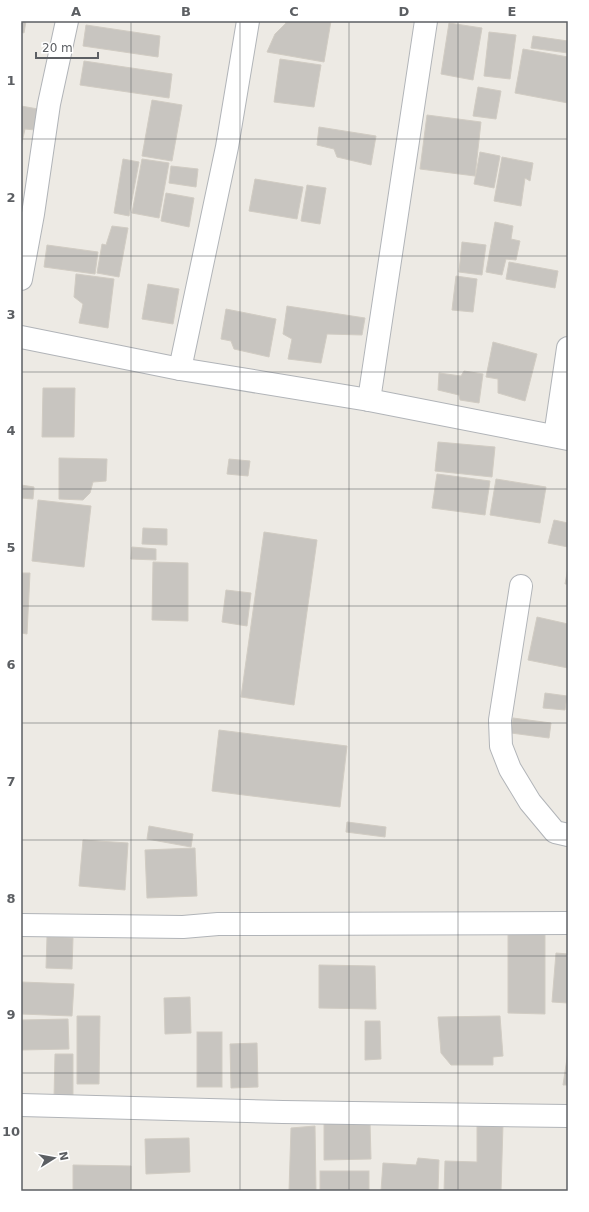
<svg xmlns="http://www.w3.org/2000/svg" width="589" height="1212" font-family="'DejaVu Sans',sans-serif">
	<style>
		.building { fill: #c8c5c0; stroke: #d1ccc3 }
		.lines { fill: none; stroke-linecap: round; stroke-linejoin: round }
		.minor-casing { stroke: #b1b4b8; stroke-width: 24 }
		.minor { stroke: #fff; stroke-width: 22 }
		.grid { fill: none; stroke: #5c5f63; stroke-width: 1; stroke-opacity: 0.55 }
		.neatline { fill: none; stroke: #5c5f63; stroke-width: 1.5 }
		.grid-label { font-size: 13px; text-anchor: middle; font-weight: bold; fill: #5c5f63 }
	</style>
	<rect width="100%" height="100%" fill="#edeae4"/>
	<g class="building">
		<polygon points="21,21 26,21 24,33 21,32"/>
		<polygon points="284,21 331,21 324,62 267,52 275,34 286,23"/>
		<polygon points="449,23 482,28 473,80 441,74"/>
		<polygon points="86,25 160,36 158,57 83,46"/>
		<polygon points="489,32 516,35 510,79 484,76"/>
		<polygon points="533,36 568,41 568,53 531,48"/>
		<polygon points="523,49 568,57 568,103 515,93"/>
		<polygon points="280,59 321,65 314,107 274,102"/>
		<polygon points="84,61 172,74 169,98 80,85"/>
		<polygon points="478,87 501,91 496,119 473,116"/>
		<polygon points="152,100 182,105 172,161 142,156"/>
		<polygon points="21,106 38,109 35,130 25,129 21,147"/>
		<polygon points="427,115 481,122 475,176 420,169"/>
		<polygon points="319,127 376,136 371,165 337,157 334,149 317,145"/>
		<polygon points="480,152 500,156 494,188 474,184"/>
		<polygon points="502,157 533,163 530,181 525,178 521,206 494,201"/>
		<polygon points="123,159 139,162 129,216 114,213"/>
		<polygon points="142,159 169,163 159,218 132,213"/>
		<polygon points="171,166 198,169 196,187 169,183"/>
		<polygon points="255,179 303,187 297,219 249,211"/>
		<polygon points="307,185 326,188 320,224 301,221"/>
		<polygon points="166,193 194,198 189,227 161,221"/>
		<polygon points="495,222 513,226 511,239 520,241 516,260 506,259 502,275 486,272"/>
		<polygon points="112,226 128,228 119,277 97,273 102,244 106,245"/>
		<polygon points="462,242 486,245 482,275 459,272"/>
		<polygon points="47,245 98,252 95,274 44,267"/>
		<polygon points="509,262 558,271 555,288 506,279"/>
		<polygon points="76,274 114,279 108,328 79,323 83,304 74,297"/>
		<polygon points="456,276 477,279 473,312 452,310"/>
		<polygon points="148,284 179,289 173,324 142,319"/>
		<polygon points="287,306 365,318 362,335 327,334 321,363 288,359 292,339 283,334"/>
		<polygon points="226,309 276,319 269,357 234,349 231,341 221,339"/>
		<polygon points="493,342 537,354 525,401 498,393 498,379 486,377"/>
		<polygon points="464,371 483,374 479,403 460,400 459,395 438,390 439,373 461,376"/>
		<polygon points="43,388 75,388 74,437 42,437"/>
		<polygon points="438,442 495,447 492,477 435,471"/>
		<polygon points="59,458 107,459 106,481 93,482 90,493 83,500 59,499"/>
		<polygon points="229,459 250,461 248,476 227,474"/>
		<polygon points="437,474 490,481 485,515 432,508"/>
		<polygon points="496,479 546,487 540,523 490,515"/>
		<polygon points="21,485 34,487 33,499 21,498"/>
		<polygon points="38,500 91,506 84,567 32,561"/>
		<polygon points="554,520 568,523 568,547 548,543"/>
		<polygon points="143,528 167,529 167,545 142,544"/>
		<polygon points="264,532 317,540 294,705 241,697"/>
		<polygon points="132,547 156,549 156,560 131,559"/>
		<polygon points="153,562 188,563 188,621 152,620"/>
		<polygon points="568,568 568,584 565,584"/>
		<polygon points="21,573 30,573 27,634 21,633"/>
		<polygon points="226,590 251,593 247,626 222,622"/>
		<polygon points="537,617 568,624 568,668 528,660"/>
		<polygon points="545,693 567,696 565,710 543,708"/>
		<polygon points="513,718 551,723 549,738 511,733"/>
		<polygon points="219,730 347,746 340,807 212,791"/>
		<polygon points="347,822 386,827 385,837 346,832"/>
		<polygon points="149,826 193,834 191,847 147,839"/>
		<polygon points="83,840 128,843 125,890 79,886"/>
		<polygon points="195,848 197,896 147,898 145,850"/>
		<polygon points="508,929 545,930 545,1014 508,1013"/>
		<polygon points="47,937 73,938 72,969 46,968"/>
		<polygon points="556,953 568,954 568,1003 552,1002"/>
		<polygon points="319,965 375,966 376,1009 319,1008"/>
		<polygon points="21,982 74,984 72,1016 21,1014"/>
		<polygon points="190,997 191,1033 165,1034 164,998"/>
		<polygon points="77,1016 100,1016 99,1084 77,1084"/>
		<polygon points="500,1016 503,1056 493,1057 493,1065 451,1065 441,1053 438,1017"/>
		<polygon points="68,1019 69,1049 21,1050 21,1020"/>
		<polygon points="365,1021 380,1021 381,1059 365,1060"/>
		<rect x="197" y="1032" width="25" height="55"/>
		<polygon points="257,1043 258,1087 231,1088 230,1044"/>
		<polygon points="568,1052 568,1085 563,1085"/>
		<polygon points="55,1054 73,1054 73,1098 54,1098"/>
		<polygon points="324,1122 370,1122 371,1159 324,1160"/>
		<polygon points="477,1123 503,1124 501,1191 444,1191 445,1161 477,1162"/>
		<polygon points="315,1126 316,1191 289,1191 291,1128"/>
		<polygon points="189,1138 190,1172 146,1174 145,1139"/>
		<polygon points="418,1158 439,1160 438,1191 381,1191 383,1163 416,1165"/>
		<polygon points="73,1165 131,1166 131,1191 73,1191"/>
		<rect x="320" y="1171" width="49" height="20"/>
	</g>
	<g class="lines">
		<g class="minor-casing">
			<g id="minor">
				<polyline points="21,279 33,214 49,104 67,21"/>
				<polyline points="21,337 180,369 369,400 568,439"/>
				<polyline points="180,369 227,147 248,21"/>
				<polyline points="369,400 426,21"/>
				<polyline points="555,436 568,348"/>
				<polyline points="521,586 500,720 501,746 510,769 530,802 555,832 568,835"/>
				<polyline points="21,925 183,927 218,924 568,923"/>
				<polyline points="21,1105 283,1112 568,1116"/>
			</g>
		</g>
		<use href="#minor" class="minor"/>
	</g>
	<path class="grid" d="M131,21V1191M240,21V1191M349,21V1191M458,21V1191M21,139H568M21,256H568M21,372H568M21,489H568M21,606H568M21,723H568M21,840H568M21,956H568M21,1073H568"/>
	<rect width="589" height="1212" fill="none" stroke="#ffffff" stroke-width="44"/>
	<g transform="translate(54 1158) rotate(79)" stroke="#ffffff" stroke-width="3" paint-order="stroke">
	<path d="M0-3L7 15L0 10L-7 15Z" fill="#5c5f63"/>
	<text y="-6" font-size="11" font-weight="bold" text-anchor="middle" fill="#5c5f63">N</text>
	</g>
	<path d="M36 52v6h62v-6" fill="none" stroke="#5c5f63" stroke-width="2"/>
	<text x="42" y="52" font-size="12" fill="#5c5f63" stroke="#ffffff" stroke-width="3" paint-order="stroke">20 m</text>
	<rect x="22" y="22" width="545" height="1168" class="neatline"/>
	<g class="grid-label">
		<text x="76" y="16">A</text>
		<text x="186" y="16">B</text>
		<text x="294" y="16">C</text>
		<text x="404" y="16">D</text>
		<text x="512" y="16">E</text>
		<text x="11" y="85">1</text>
		<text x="11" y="202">2</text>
		<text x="11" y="319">3</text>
		<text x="11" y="435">4</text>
		<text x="11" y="552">5</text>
		<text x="11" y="669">6</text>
		<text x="11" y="786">7</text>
		<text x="11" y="903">8</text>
		<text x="11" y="1019">9</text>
		<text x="11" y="1136">10</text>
	</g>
</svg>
